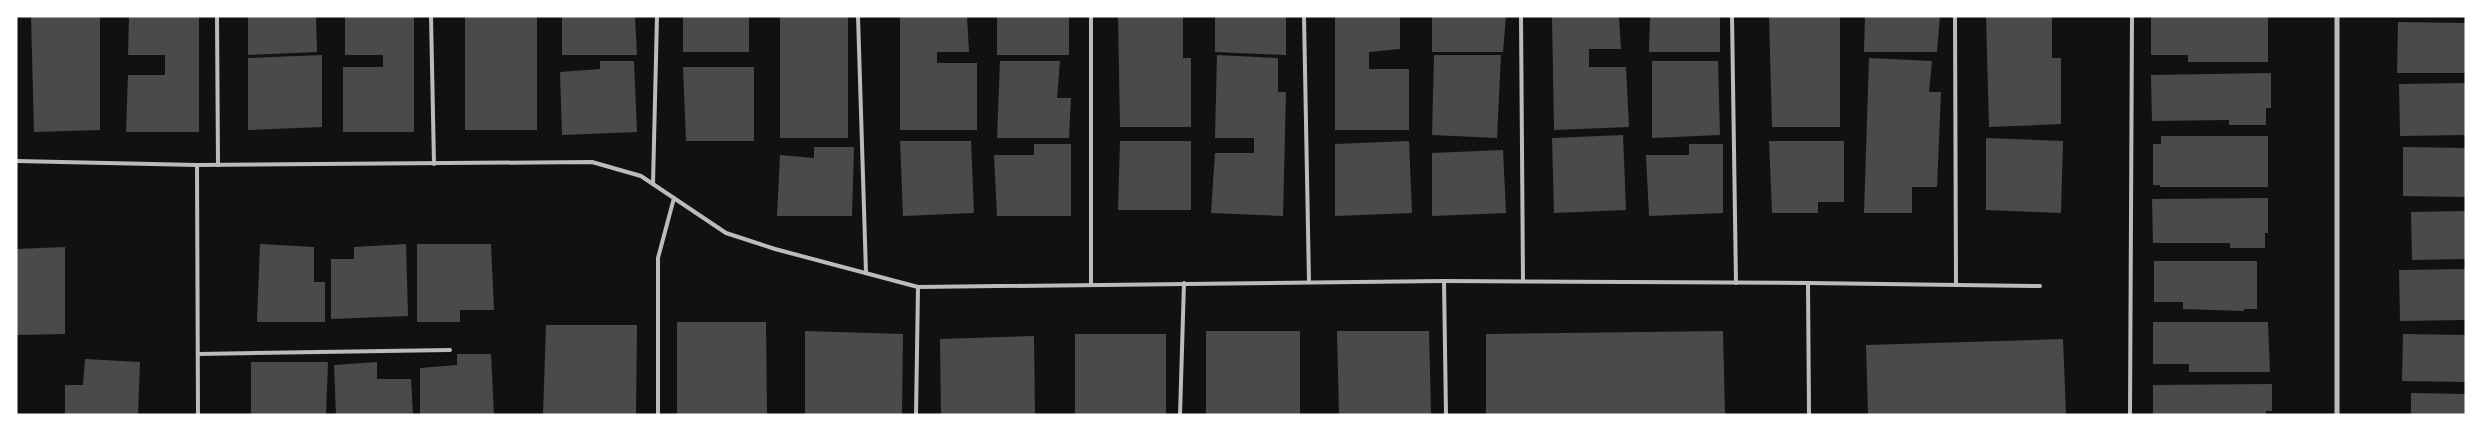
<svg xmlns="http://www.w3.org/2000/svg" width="2482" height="431" font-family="Inter,sans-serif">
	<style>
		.building { fill: #4a4a4a }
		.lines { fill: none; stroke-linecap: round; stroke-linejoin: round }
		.service { stroke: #bcbcbc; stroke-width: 4 }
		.minor { stroke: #bcbcbc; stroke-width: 5 }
	</style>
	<rect width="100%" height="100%" fill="#111"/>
	<g class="building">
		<polygon points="31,16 100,16 100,130 34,132"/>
		<polygon points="129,16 199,16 199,132 126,132 128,75 165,75 165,55 128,55"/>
		<polygon points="248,16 316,16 317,52 248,55"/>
		<polygon points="345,16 414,16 414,132 343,132 343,67 383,67 383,55 345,55"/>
		<rect x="465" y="16" width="72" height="114"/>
		<polygon points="562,16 635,16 637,55 562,55"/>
		<rect x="683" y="16" width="66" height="36"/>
		<rect x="780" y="16" width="68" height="122"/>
		<polygon points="900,16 967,16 969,52 937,52 937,63 977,63 977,130 900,130"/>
		<rect x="997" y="16" width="72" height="39"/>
		<polygon points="1118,16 1183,16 1183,58 1191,58 1191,127 1120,127"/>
		<polygon points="1215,16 1286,16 1286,55 1215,52"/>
		<polygon points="1335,16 1400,16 1400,49 1369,52 1369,69 1409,69 1409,130 1335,130"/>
		<polygon points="1432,16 1506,16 1503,52 1432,52"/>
		<polygon points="1552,16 1619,16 1621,49 1589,49 1589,67 1626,67 1629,127 1554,130"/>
		<polygon points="1650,16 1720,16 1720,52 1649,52"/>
		<polygon points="1769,16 1840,16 1840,127 1772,127"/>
		<polygon points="1865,16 1940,16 1937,52 1864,52"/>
		<polygon points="1986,16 2052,16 2052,58 2061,58 2061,124 1989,127"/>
		<polygon points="2151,16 2268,16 2268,62 2188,62 2188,55 2151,55"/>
		<polygon points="2398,22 2466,23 2466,73 2397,73"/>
		<polygon points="322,55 322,127 248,130 248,58"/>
		<polygon points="1217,55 1278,58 1278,92 1286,92 1283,216 1211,213 1215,153 1254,153 1254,138 1215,138"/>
		<polygon points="1434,55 1501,55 1497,138 1432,135"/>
		<polygon points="1869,58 1932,61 1929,92 1941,92 1937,187 1912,187 1912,213 1864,213"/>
		<polygon points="600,61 634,61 637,132 562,135 560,72 600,69"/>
		<polygon points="1000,61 1060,61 1057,98 1071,98 1069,138 997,138"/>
		<polygon points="1652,61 1718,61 1720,135 1652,138"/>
		<polygon points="683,67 754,67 754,141 686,141"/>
		<polygon points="2271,73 2271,108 2266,108 2266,125 2229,125 2229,120 2152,121 2151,75"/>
		<polygon points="2466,83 2466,135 2400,136 2399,84"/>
		<polygon points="1623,135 1626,210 1554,213 1552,138"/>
		<polygon points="2161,136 2268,136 2268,187 2160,187 2160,185 2153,185 2153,144 2161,144"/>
		<polygon points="1986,138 2063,141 2061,213 1986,210"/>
		<polygon points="900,141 971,141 974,213 903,216"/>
		<polygon points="1120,141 1191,141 1191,210 1118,210"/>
		<polygon points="1409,141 1412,213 1335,216 1335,144"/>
		<polygon points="1769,141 1844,141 1844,202 1818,202 1818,213 1772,213"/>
		<polygon points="1034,144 1071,144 1071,216 997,216 994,155 1034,155"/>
		<polygon points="1689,144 1723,144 1723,213 1649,216 1646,155 1689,155"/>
		<polygon points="814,147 854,147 852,216 777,216 780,155 814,158"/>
		<polygon points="2403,147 2466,148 2466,197 2403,196"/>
		<polygon points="1503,150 1506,213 1432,216 1432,153"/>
		<polygon points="2268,198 2268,233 2265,233 2265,248 2230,248 2230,243 2153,243 2152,199"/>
		<polygon points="2466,211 2466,259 2412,260 2411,212"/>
		<polygon points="260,244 314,247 314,282 325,282 325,322 257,322"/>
		<polygon points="406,244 408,316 331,319 331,259 354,259 354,247"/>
		<polygon points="417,244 491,244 494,310 460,310 460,322 417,322"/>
		<polygon points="65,247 65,334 16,335 16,249"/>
		<polygon points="2154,261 2257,261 2257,309 2244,309 2244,311 2183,309 2183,302 2154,302"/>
		<polygon points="2466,269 2466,320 2400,321 2399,270"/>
		<polygon points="677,322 766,322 767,415 677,415"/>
		<polygon points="2153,322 2268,322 2270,372 2189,372 2189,364 2153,364"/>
		<polygon points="546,325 637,325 636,415 543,415"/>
		<polygon points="805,331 903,334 902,415 805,415"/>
		<rect x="1206" y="331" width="94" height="84"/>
		<polygon points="1337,331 1429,331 1431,415 1339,415"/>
		<polygon points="1723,331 1725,415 1486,415 1486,334"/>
		<rect x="1075" y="334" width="91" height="81"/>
		<polygon points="2403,334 2466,335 2466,382 2402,381"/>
		<polygon points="1034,336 1035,415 941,415 940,339"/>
		<polygon points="2063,339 2066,415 1868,415 1866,345"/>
		<polygon points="457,354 491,354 494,415 420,415 420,368 457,365"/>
		<polygon points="85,359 140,362 138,415 65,415 65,385 83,385"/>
		<polygon points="251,362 328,362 326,415 251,415"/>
		<polygon points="377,362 377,379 411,379 413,415 336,415 334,365"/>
		<polygon points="2272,384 2272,411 2266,411 2266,415 2153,415 2153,385"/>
		<polygon points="2411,393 2466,394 2466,415 2411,415"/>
	</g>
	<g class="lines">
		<g class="service">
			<polyline points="217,16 218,165"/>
			<polyline points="431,16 434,164"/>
			<polyline points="858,16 866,273"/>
			<polyline points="1091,16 1091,285"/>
			<polyline points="1304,16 1309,282"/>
			<polyline points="1521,16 1523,281"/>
			<polyline points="1732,16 1736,283"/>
			<polyline points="1955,16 1956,285"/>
			<polyline points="16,161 197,165 592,162 641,176 726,233 775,249 918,287 1444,281 1808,283 1809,415"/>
			<polyline points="197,165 198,415"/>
			<polyline points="653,184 657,16"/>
			<polyline points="1444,281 1446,415"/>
			<polyline points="1808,283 2040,286"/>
			<polyline points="198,354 450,350"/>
			<polyline points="658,415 658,258 674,198"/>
			<polyline points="916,415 918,287"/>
			<polyline points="1180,415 1184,283"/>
			<polyline points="2130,415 2132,16"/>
		</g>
		<polyline class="minor" points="2337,415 2337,16"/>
	</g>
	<rect width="2482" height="431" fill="none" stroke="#ffffff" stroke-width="35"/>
</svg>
